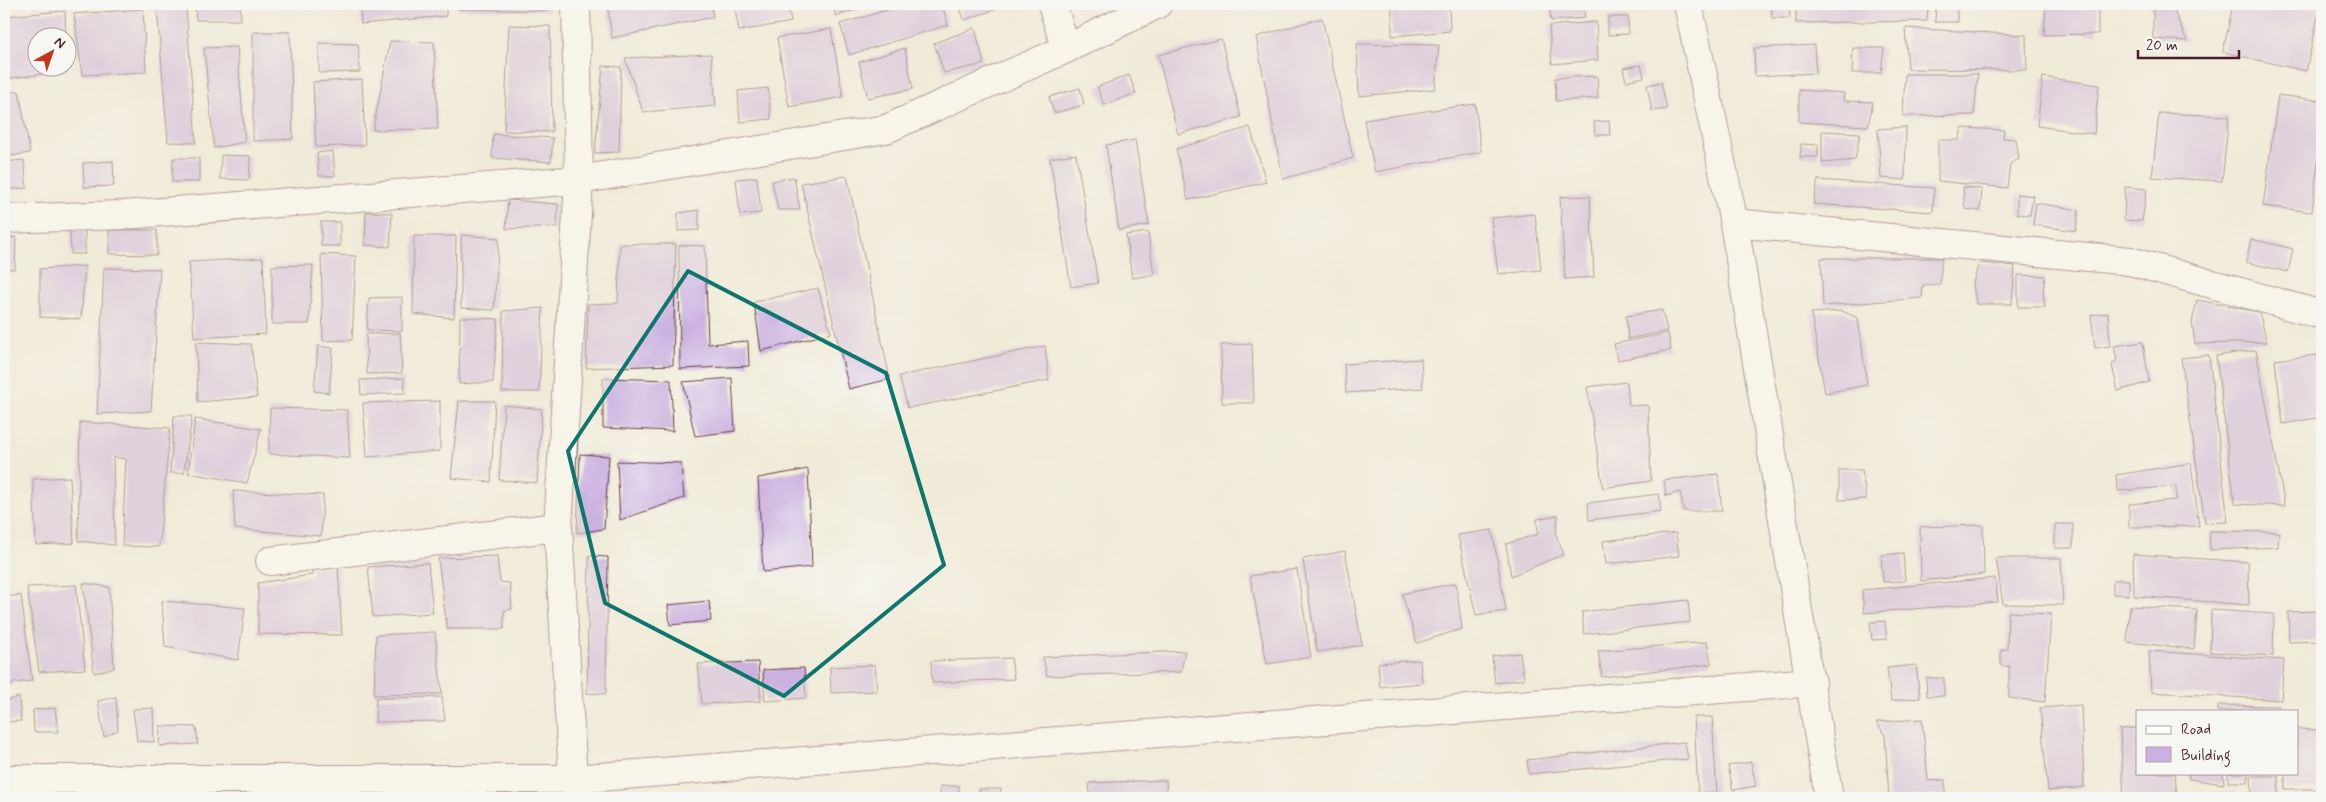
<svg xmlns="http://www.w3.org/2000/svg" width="2326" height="802" font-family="Mynerve,sans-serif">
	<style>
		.building { fill: #cbb1e0 }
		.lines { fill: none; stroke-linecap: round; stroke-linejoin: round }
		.street-casing { stroke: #633e45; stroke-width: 30 }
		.secondary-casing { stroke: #633e45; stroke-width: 30 }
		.street { stroke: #fff; stroke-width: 28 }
		.secondary { stroke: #fff; stroke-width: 28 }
		.marked { fill: none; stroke: #0f766e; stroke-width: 4; stroke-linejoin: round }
	</style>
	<rect width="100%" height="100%" fill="#f6f6f2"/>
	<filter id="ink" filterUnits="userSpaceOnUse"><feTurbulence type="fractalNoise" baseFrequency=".02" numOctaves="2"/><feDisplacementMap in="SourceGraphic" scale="10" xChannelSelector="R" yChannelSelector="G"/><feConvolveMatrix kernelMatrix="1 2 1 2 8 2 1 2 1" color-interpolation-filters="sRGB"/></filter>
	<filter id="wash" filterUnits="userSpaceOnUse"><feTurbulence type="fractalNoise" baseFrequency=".0096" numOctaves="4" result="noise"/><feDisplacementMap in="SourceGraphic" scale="20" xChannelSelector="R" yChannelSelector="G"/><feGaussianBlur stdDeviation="1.12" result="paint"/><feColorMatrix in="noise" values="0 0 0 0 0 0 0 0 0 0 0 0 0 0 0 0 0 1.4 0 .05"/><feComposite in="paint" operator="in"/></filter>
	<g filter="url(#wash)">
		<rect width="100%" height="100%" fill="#f0ebd8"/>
		<g id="blocks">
			<g class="building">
				<polygon points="195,4 240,4 241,20 196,20"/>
				<polygon points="360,4 446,4 446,16 361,24"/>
				<polygon points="458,4 548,4 548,11 458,9"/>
				<polygon points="607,4 711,4 713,17 612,38"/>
				<polygon points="734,4 788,4 791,22 739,31"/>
				<polygon points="832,4 873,4 836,16"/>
				<polygon points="907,4 942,4 948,25 849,55 840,24"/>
				<polygon points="959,4 996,4 997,9 964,20"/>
				<polygon points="1310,4 1326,4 1326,5 1310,8"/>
				<polygon points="1392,4 1449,4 1450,31 1392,36"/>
				<polygon points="1549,4 1583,4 1585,18 1551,21"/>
				<polygon points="1771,4 1789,4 1790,18 1772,18"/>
				<polygon points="1796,4 1928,4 1927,21 1796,23"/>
				<polygon points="1936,4 1956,4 1958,22 1935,22"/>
				<polygon points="2046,4 2098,4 2098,34 2044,35"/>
				<polygon points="2148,4 2171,4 2187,41 2153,39 2153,11"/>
				<polygon points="2233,4 2300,4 2320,8 2306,71 2223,52"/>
				<polygon points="186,7 196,143 168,142 157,8"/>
				<polygon points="143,9 146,72 82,75 74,14"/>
				<polygon points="65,11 66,38 38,38 38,68 67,68 67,71 4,79 4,16"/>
				<polygon points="1608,17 1628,17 1628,34 1608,35"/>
				<polygon points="1322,18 1353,158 1283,179 1256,37"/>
				<polygon points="1596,22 1598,60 1552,64 1549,26"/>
				<polygon points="509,25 550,26 552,132 504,131"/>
				<polygon points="975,28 984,64 944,73 934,43"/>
				<polygon points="1905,28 2026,35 2027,70 1908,69"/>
				<polygon points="831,29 843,97 789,107 777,38"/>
				<polygon points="253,32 290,32 293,139 253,141"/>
				<polygon points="1221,39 1241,117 1178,134 1158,55"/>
				<polygon points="390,41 434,42 438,129 373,130"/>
				<polygon points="319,43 358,44 360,72 319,73"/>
				<polygon points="1357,44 1439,45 1435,89 1359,96"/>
				<polygon points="1814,45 1816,73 1755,76 1754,48"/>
				<polygon points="237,47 245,142 214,148 204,48"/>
				<polygon points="905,48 913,89 868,98 859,62"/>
				<polygon points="1853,48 1884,48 1881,73 1852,73"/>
				<polygon points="711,54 716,106 643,112 625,58"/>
				<polygon points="1641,65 1644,77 1626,81 1623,68"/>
				<polygon points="603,66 621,67 619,152 595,153"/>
				<polygon points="1905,74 1978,74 1974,115 1903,116"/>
				<polygon points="1129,75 1136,93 1104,105 1097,87"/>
				<polygon points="1597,76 1598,98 1556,101 1555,78"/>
				<polygon points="2043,77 2099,85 2094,134 2037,126"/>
				<polygon points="362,79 365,145 316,147 313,82"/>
				<polygon points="1661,82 1667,109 1652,111 1647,85"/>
				<polygon points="768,88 771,119 740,122 738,91"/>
				<polygon points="1080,88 1084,105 1054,113 1049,97"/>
				<polygon points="1799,90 1844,93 1843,101 1873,102 1868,126 1799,122"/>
				<polygon points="19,91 30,153 4,157 4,93"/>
				<polygon points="2278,95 2322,101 2322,128 2312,212 2263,206"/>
				<polygon points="1475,104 1481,152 1375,172 1364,120"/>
				<polygon points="2159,113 2229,116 2222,181 2152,177"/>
				<polygon points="1609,121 1610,135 1595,135 1594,122"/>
				<polygon points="1250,127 1266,182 1188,200 1176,149"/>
				<polygon points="1906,127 1905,180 1881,178 1878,129"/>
				<polygon points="1962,128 2004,130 2003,138 2016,139 2019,159 2010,164 2007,188 1938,181 1938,140 1959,140"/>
				<polygon points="1822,131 1860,133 1855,160 1822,163"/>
				<polygon points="493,134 553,138 551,162 492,158"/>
				<polygon points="1135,140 1149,225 1119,230 1106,145"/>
				<polygon points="1801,144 1818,145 1818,157 1800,157"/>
				<polygon points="333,151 335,176 319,176 317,153"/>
				<polygon points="1076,154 1098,283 1071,287 1050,158"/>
				<polygon points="221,155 250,156 249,180 220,179"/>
				<polygon points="173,158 199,158 199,182 172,182"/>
				<polygon points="24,160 27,188 4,190 4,162"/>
				<polygon points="113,161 114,186 84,187 83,163"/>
				<polygon points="847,176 890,379 849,389 801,183"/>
				<polygon points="757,177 761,213 740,215 736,179"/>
				<polygon points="794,177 800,210 778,210 772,181"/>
				<polygon points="1818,180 1934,188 1933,212 1813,204"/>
				<polygon points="1963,187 1982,189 1980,211 1965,209"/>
				<polygon points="2125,187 2147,189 2142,221 2124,220"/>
				<polygon points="2017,194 2033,196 2030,215 2017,214"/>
				<polygon points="1590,196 1594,277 1565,279 1560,197"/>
				<polygon points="508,200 558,204 557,227 506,229"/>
				<polygon points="2036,203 2079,210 2076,231 2033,225"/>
				<polygon points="699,210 699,230 678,231 678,213"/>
				<polygon points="366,212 392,213 390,247 365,245"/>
				<polygon points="1535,214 1541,270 1498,274 1491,218"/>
				<rect x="321" y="222" width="19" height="24"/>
				<polygon points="85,228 85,254 71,254 70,229"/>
				<polygon points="109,230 157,230 157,255 109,254"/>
				<polygon points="1148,232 1154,275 1132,278 1126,235"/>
				<polygon points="461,235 499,238 494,310 461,308"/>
				<polygon points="414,236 456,236 454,318 413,314"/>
				<polygon points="16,237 15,269 4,269 4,238"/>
				<polygon points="2251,239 2293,249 2288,272 2246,262"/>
				<polygon points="620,244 676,244 673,365 586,368 588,304 618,303"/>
				<polygon points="679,245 705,246 708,344 748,341 749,366 680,369"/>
				<polygon points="321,254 356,256 352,340 323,341"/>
				<polygon points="263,258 266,334 194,338 189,262"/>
				<polygon points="1821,258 1942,258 1940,284 1923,285 1922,298 1823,306"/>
				<polygon points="1979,263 2015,266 2012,304 1976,304 1973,283"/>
				<polygon points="313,265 309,324 272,324 272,266"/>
				<polygon points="85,266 81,319 40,317 40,269"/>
				<polygon points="104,268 160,269 151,411 97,414"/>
				<polygon points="2018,275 2045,276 2043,292 2045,307 2018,307"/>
				<polygon points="818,288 831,333 761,351 754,302"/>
				<polygon points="402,297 402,331 367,330 369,298"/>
				<polygon points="2197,300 2259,312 2267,342 2195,344 2192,323"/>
				<polygon points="543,308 539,392 502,392 503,311"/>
				<polygon points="1662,310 1667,331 1628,339 1626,316"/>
				<polygon points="1842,311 1858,318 1867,385 1825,393 1811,313"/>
				<polygon points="2108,313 2110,346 2095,348 2091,315"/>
				<polygon points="460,317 498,319 493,382 459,384"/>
				<polygon points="400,333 402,373 367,374 366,334"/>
				<polygon points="1668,333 1671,350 1618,360 1614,344"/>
				<polygon points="196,342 251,344 257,397 198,402"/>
				<polygon points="2143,342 2149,382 2118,391 2112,365 2117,359 2114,346"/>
				<polygon points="1252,344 1254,403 1222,403 1221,345"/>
				<polygon points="318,346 333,348 329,393 314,391"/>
				<polygon points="1045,346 1049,380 908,408 899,376"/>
				<polygon points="2256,350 2285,506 2235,504 2216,356"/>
				<polygon points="2209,355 2228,522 2205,523 2181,358"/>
				<polygon points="2317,355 2322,386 2322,417 2283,424 2275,360"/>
				<polygon points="1421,359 1423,388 1346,393 1344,364"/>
				<polygon points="404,378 405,393 361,395 360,380"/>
				<polygon points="603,378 671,380 673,431 603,428"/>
				<polygon points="732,378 735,431 695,436 683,382"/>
				<polygon points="1627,382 1629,406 1648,405 1651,481 1603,488 1587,387"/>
				<polygon points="440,401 440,451 367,457 363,403"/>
				<polygon points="459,401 495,401 491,482 451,478"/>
				<polygon points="504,405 542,409 537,483 499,480"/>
				<polygon points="270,408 347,410 350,458 269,454"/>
				<polygon points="174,416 192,416 184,473 170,473"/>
				<polygon points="195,419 261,429 247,483 188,473"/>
				<polygon points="80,422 170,428 159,547 122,546 126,459 113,457 115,545 78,541"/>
				<polygon points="580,454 609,456 604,529 577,533"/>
				<polygon points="617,461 681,463 684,498 620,520"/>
				<polygon points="2191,463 2199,526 2129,527 2129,504 2176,500 2176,486 2118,491 2116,475"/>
				<polygon points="808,469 812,567 763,572 758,478"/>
				<polygon points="1839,470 1862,470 1866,499 1839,500"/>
				<polygon points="1718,474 1722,511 1684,511 1680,492 1666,496 1664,480"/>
				<polygon points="70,477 74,543 36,545 33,479"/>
				<polygon points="233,491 323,495 321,536 235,529"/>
				<polygon points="1659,494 1661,511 1589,520 1588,503"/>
				<polygon points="1558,515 1556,535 1564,554 1511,576 1506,544 1538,534 1537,519"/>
				<rect x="2055" y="524" width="18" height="24"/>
				<polygon points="1983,525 1984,574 1921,581 1920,527"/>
				<polygon points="1492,530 1506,611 1476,615 1458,535"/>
				<polygon points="2209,531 2279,532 2278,547 2210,550"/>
				<polygon points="1676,533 1679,556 1606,564 1603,541"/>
				<polygon points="1345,551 1362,645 1317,652 1303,559"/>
				<polygon points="1903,553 1905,581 1883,582 1881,555"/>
				<polygon points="2133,554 2248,562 2249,605 2134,596"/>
				<polygon points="497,556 500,582 510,583 512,609 504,611 504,629 447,629 438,558"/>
				<polygon points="589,556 608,557 606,694 587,693"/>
				<polygon points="1996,558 2061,558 2063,605 2003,604"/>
				<polygon points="428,563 433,613 373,617 368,567"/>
				<polygon points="338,566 342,635 258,634 258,583 312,575 312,567"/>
				<polygon points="1297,569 1311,657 1267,664 1250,576"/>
				<polygon points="1995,578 1998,602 1864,613 1862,590"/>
				<polygon points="2113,580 2129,580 2129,595 2113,594"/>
				<polygon points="83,583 109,587 114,668 94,673"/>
				<polygon points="1456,583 1462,629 1417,643 1402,594"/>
				<polygon points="76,585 85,669 39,672 27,587"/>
				<polygon points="21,595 32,681 14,683 4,691 4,597"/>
				<polygon points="1688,600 1690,622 1584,634 1582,612"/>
				<polygon points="162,601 245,608 238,660 165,647"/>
				<polygon points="709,601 711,621 670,625 668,605"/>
				<polygon points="2130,606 2197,610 2194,649 2127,642"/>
				<polygon points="2211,610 2274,614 2273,656 2210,652"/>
				<polygon points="2322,611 2322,641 2289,642 2288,612"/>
				<polygon points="2008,612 2051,614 2045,702 2009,698 2009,666 2001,666 2001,650 2007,649"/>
				<polygon points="1885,621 1887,639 1872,640 1870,622"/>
				<polygon points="435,632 442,694 374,695 376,635"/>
				<polygon points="1707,642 1711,664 1602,677 1598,651"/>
				<polygon points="1185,651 1181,672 1047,676 1043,657"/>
				<polygon points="2149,651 2284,660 2281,700 2151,692"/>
				<polygon points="1520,653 1524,679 1495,683 1492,656"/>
				<polygon points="1011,658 1014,679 932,683 931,661"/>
				<polygon points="1420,660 1422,683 1380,687 1378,663"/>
				<polygon points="758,662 761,701 702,704 698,664"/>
				<polygon points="875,665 877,691 831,693 830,667"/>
				<polygon points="1916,665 1920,698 1891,701 1887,668"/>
				<polygon points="804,668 806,698 765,701 763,670"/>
				<polygon points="1926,678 1944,678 1944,696 1927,696"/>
				<polygon points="19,697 21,721 4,722 4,701"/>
				<polygon points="116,697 118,730 104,737 98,701"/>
				<polygon points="442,697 445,721 375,722 376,698"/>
				<polygon points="2081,705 2084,787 2048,791 2040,708"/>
				<polygon points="2218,705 2279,706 2279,711 2218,711"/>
				<polygon points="55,708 58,732 34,732 33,710"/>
				<polygon points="153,708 154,742 137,741 133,709"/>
				<polygon points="1694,717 1712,717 1717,793 1698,793"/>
				<polygon points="1922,719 1928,781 1945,780 1945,795 1889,798 1885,735 1876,722"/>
				<polygon points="160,726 196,727 198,744 159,746"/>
				<polygon points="2137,728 2137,773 2175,773 2177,798 2124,798 2120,729"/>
				<polygon points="2297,729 2322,730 2322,789 2285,789 2285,773 2297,773"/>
				<polygon points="1685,742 1688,759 1529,774 1527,760"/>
				<polygon points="1751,762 1756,786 1733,790 1728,766"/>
				<polygon points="2189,773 2223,773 2224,784 2189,779"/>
				<rect x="2228" y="773" width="20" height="9"/>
				<polygon points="2251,776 2279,776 2278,798 2252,798"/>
				<polygon points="1166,780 1167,798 1090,798 1089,783"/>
				<rect x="940" y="786" width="19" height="12"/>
				<polygon points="979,789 1001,789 1000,798 979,798"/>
				<polygon points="2236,792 2236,798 2206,798 2206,794"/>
				<polygon points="611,794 627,794 626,798 611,798"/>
				<polygon points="2082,795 2082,798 2003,798 2003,797"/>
			</g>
		</g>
	</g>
	<g filter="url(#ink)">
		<use href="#blocks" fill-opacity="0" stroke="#633e45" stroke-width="1"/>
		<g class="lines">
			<g class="street-casing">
				<g id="street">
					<polyline points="1052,4 1066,49"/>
					<polyline points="4,219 123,215 579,180 886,129 1066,49 1158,4"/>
					<polyline points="1734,223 2130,261 2322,315"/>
					<polyline points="270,561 558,527"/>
					<polyline points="4,779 573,779 1812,682"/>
					<polyline points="573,779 558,527 579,180 576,4"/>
				</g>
			</g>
			<g class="secondary-casing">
				<polyline id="secondary" points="1688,4 1734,223 1829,798"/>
			</g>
			<use href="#street" class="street"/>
			<use href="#secondary" class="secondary"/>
		</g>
	</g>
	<path d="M0 0H2326V802H0ZM688,271L886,373L944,565L784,696L605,603L568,451Z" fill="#f0ebd8" fill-opacity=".55" fill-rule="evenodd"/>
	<path class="marked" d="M688,271L886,373L944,565L784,696L605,603L568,451Z"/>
	<rect width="2326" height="802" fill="none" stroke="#f6f6f2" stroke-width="20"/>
	<rect x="2136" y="710" width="162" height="65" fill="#f6f6f2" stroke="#b1a0a2"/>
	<rect x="2146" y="726" width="25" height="8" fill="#ffffff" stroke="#b1a0a2"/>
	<text x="2181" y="734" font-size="15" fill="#4a1f2b">Road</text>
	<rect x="2146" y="747" width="25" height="15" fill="#cbb1e0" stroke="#b1a0a2"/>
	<text x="2181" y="760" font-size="15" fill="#4a1f2b">Building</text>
	<g transform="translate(52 52) rotate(40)"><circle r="24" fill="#f6f6f2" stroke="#b1a0a2"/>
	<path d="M0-4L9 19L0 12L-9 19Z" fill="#c8321e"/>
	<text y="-8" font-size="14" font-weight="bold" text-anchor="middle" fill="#4a1f2b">N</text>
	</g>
	<path d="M2138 50v8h101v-8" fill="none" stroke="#4a1f2b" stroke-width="2.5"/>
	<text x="2146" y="50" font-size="15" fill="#4a1f2b" stroke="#f6f6f2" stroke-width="4" paint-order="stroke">20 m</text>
</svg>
